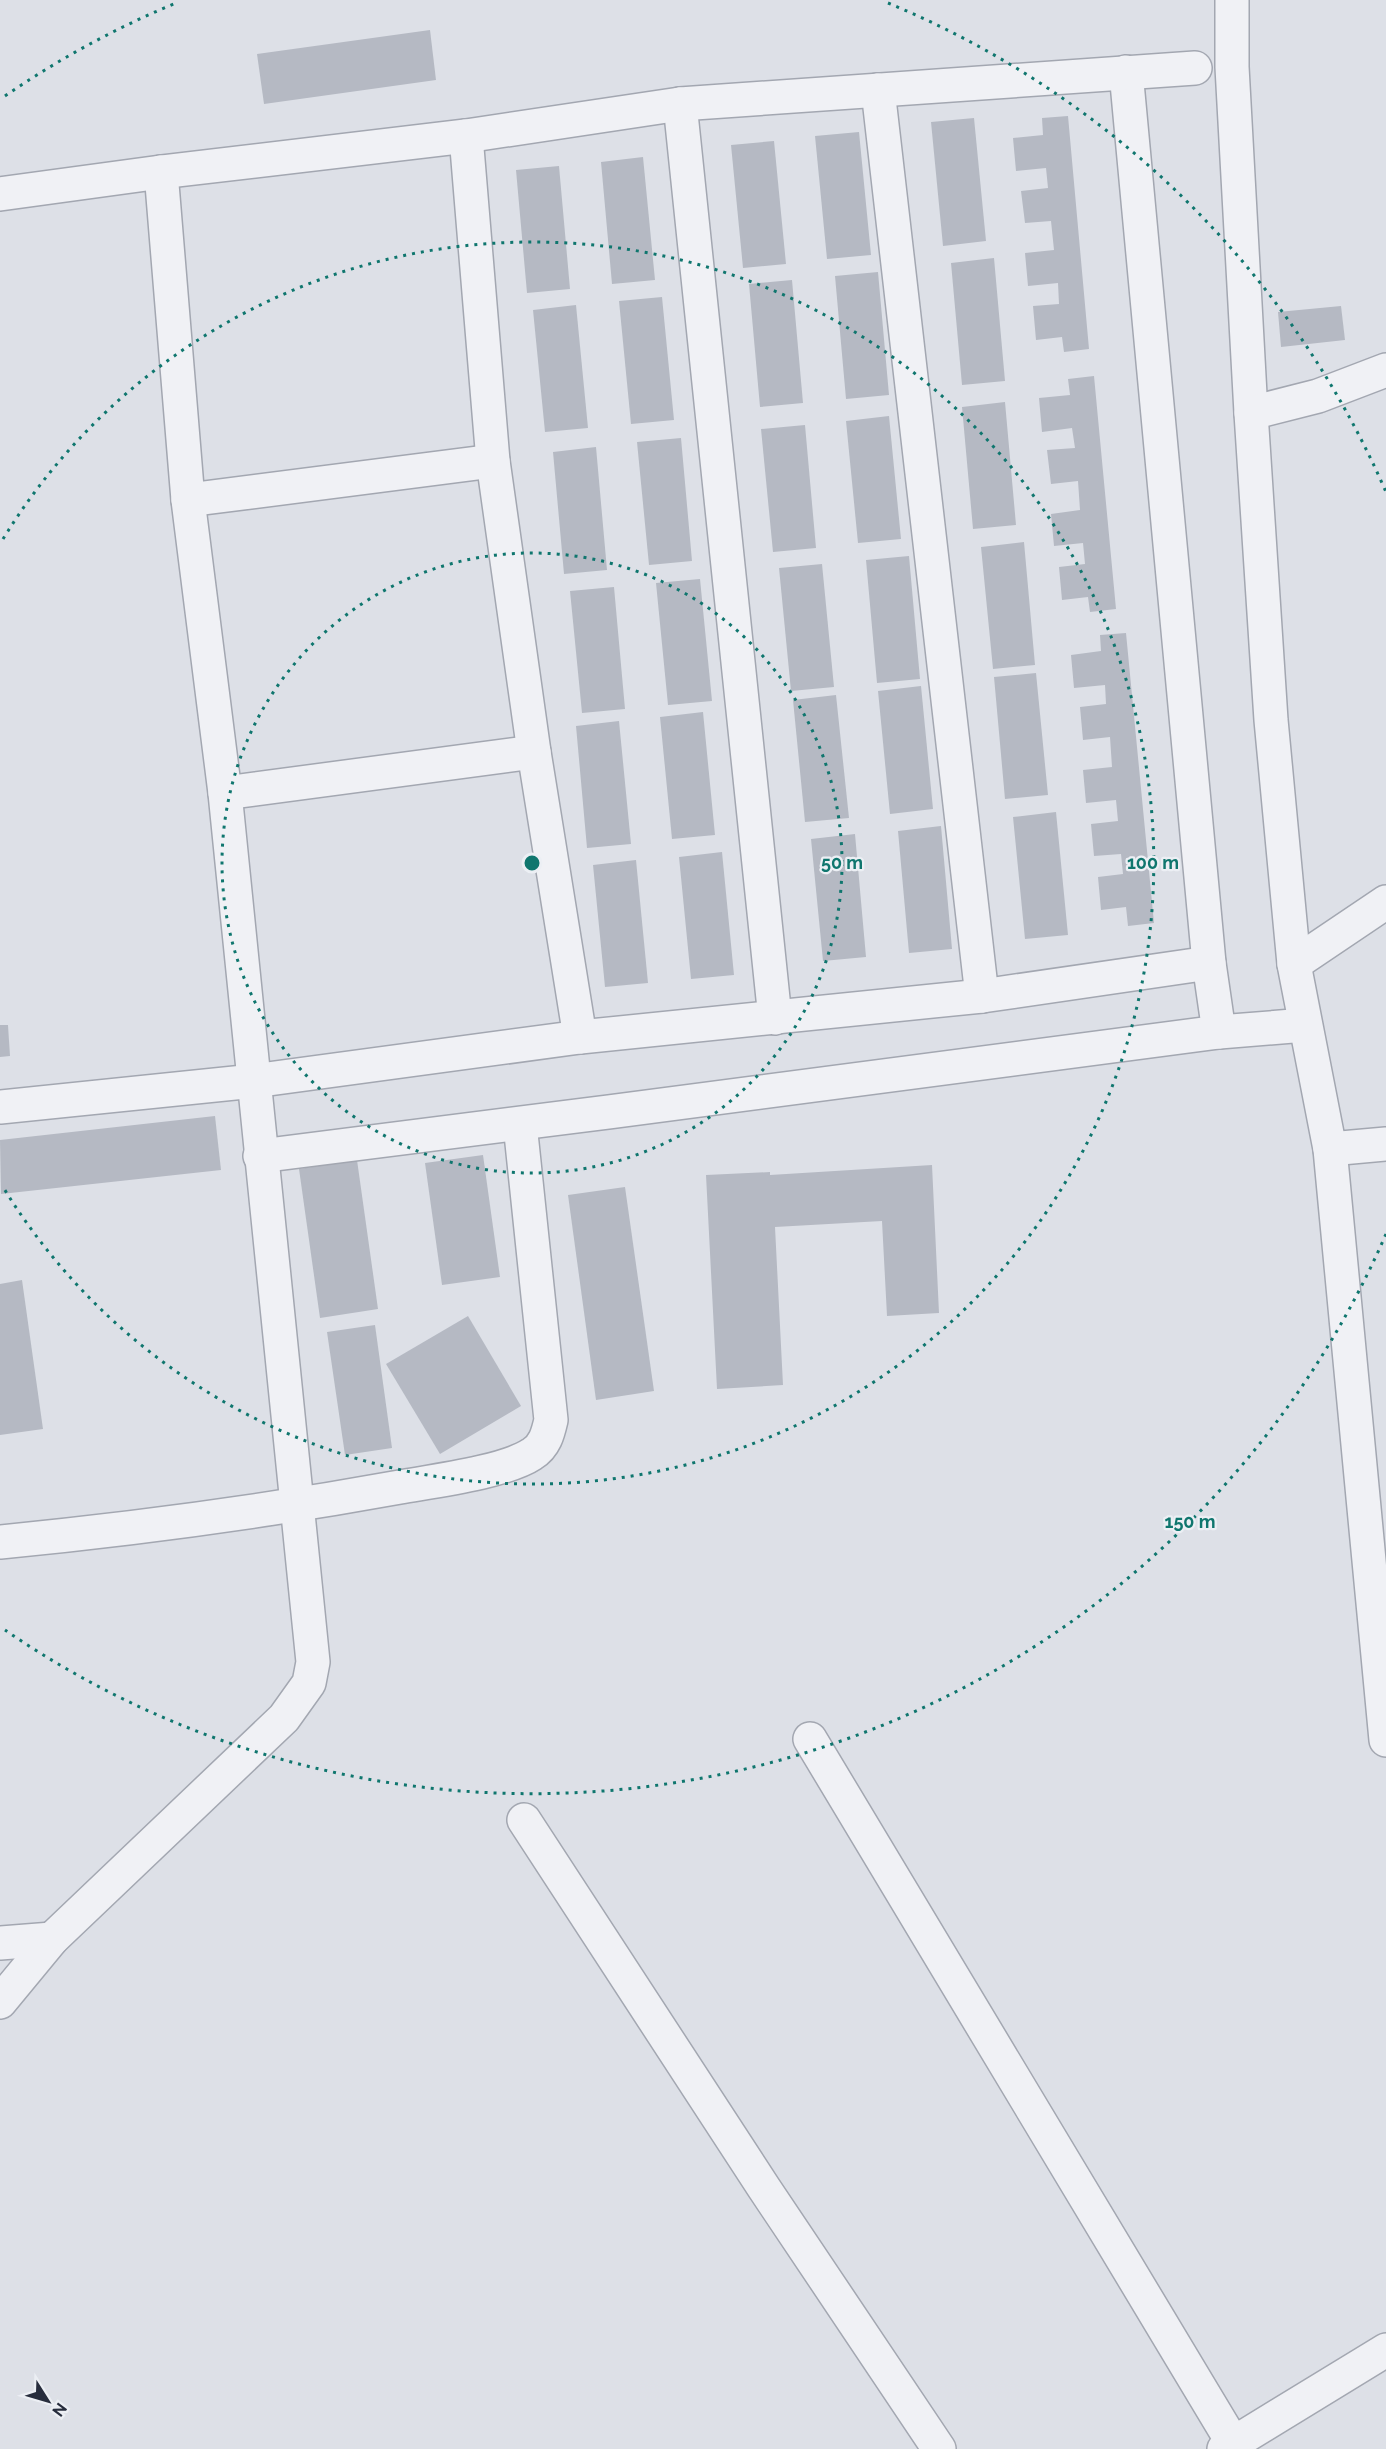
<svg xmlns="http://www.w3.org/2000/svg" width="1386" height="2449" font-family="Raleway,sans-serif">
	<style>
		.building { fill: #b5b9c3 }
		.lines { fill: none; stroke-linecap: round; stroke-linejoin: round }
		.street-casing { stroke: #a3a7b1; stroke-width: 36 }
		.street { stroke: #f0f1f5; stroke-width: 33 }
		.ring { fill: none; stroke: #0f766e; stroke-width: 3; stroke-dasharray: 3 6 }
		.centre { fill: #0f766e; stroke: #eceff4; stroke-width: 3 }
		.ring-label { font-size: 18px; text-anchor: middle; font-weight: bold; fill: #0f766e; stroke: #eceff4; stroke-width: 4.5; stroke-linejoin: round; paint-order: stroke }
	</style>
	<rect width="100%" height="100%" fill="#dde0e7"/>
	<g class="building">
		<polygon points="430,30 436,80 264,104 257,54"/>
		<polygon points="1068,116 1089,349 1064,352 1062,337 1036,340 1033,306 1059,304 1058,283 1028,286 1025,253 1054,250 1051,221 1025,223 1021,191 1048,188 1046,168 1016,171 1013,138 1043,135 1042,118"/>
		<polygon points="974,118 986,241 943,246 931,122"/>
		<polygon points="859,132 871,255 827,259 815,136"/>
		<polygon points="774,141 786,264 743,268 731,145"/>
		<polygon points="643,157 655,280 612,284 601,162"/>
		<polygon points="559,166 570,289 527,293 516,170"/>
		<polygon points="994,258 1005,381 962,385 951,263"/>
		<polygon points="878,272 889,395 846,399 835,276"/>
		<polygon points="792,280 803,403 760,407 749,284"/>
		<polygon points="662,297 674,420 631,424 619,301"/>
		<polygon points="576,305 588,428 545,432 533,310"/>
		<polygon points="1341,306 1345,340 1281,347 1278,312"/>
		<polygon points="1094,376 1116,609 1090,612 1088,597 1062,600 1059,567 1085,564 1083,543 1054,546 1051,514 1080,510 1078,481 1051,484 1047,450 1075,448 1072,428 1042,432 1039,398 1070,395 1068,379"/>
		<polygon points="1005,402 1016,525 973,529 962,407"/>
		<polygon points="889,416 901,539 858,543 846,421"/>
		<polygon points="805,425 816,548 773,552 761,429"/>
		<polygon points="681,438 692,561 649,565 637,442"/>
		<polygon points="596,447 607,570 564,574 553,452"/>
		<polygon points="1024,542 1035,665 993,669 981,547"/>
		<polygon points="909,556 920,679 877,683 866,560"/>
		<polygon points="822,564 834,687 791,691 779,568"/>
		<polygon points="700,579 712,701 668,705 656,583"/>
		<polygon points="614,587 625,709 582,713 570,591"/>
		<polygon points="1126,633 1154,923 1128,926 1126,907 1101,910 1098,877 1123,874 1121,854 1094,856 1091,824 1118,821 1116,800 1086,803 1083,770 1112,767 1110,737 1083,740 1080,707 1106,704 1105,685 1074,688 1071,655 1101,651 1100,635"/>
		<polygon points="1036,673 1048,795 1005,799 994,677"/>
		<polygon points="921,686 933,809 890,814 878,691"/>
		<polygon points="836,695 849,818 805,822 793,700"/>
		<polygon points="703,712 715,835 672,839 660,717"/>
		<polygon points="619,721 631,844 587,848 576,726"/>
		<polygon points="1056,812 1068,935 1025,939 1013,817"/>
		<polygon points="941,826 952,949 909,953 898,831"/>
		<polygon points="855,834 866,957 823,961 811,839"/>
		<polygon points="722,852 734,975 691,979 679,857"/>
		<polygon points="636,860 648,983 605,987 593,865"/>
		<polygon points="0,1025 8,1025 10,1056 0,1057"/>
		<polygon points="215,1116 221,1170 1,1194 0,1140"/>
		<polygon points="483,1155 500,1277 442,1285 425,1163"/>
		<polygon points="357,1160 378,1309 320,1318 299,1169"/>
		<polygon points="932,1165 939,1313 887,1316 882,1221 775,1227 783,1385 717,1389 706,1175 770,1172 770,1175"/>
		<polygon points="625,1187 654,1391 596,1400 568,1195"/>
		<polygon points="22,1280 43,1429 0,1435 0,1284"/>
		<polygon points="468,1316 521,1406 440,1454 386,1364"/>
		<polygon points="375,1325 392,1448 345,1455 327,1332"/>
	</g>
	<g class="lines">
		<g class="street-casing">
			<g id="street">
				<polyline points="1232,0 1232,67 1251,413 1271,720 1294,964 1330,1149 1386,1740"/>
				<polyline points="1126,72 1209,963 1219,1032"/>
				<polyline points="878,90 982,996"/>
				<polyline points="680,104 775,1018"/>
				<polyline points="466,136 493,461 534,752 580,1037"/>
				<polyline points="0,194 161,172 466,136 680,104 1195,68"/>
				<polyline points="1251,413 1318,396 1386,370"/>
				<polyline points="188,500 493,461"/>
				<polyline points="225,793 534,752"/>
				<polyline points="1294,964 1386,902"/>
				<polyline points="0,1107 254,1081 580,1037 982,996 1209,963"/>
				<polyline points="1330,1149 1386,1144"/>
				<path d="M260,1156C580,1117 899,1073 1219,1032L1305,1025"/>
				<path d="M0,1542C134,1529 268,1511 400,1487C434,1481 505,1472 532,1454C545,1446 548,1433 551,1420L520,1124"/>
				<polyline points="810,1739 1233,2443"/>
				<polyline points="524,1820 764,2188 939,2449"/>
				<polyline points="0,1943 52,1939"/>
				<polyline points="0,2002 52,1939 284,1718 309,1683 313,1662 225,793 188,500 161,172"/>
				<polyline points="1224,2449 1386,2350"/>
			</g>
		</g>
		<use href="#street" class="street"/>
	</g>
	<g class="ring">
		<circle cx="532" cy="863" r="310"/>
		<path d="M3 539A621 621 0 1 1 3 1187"/>
		<path d="M1386 1234A931 931 0 0 1 5 1630M5 96A931 931 0 0 1 176 3M888 3A931 931 0 0 1 1386 492"/>
	</g>
	<circle cx="532" cy="863" r="9" class="centre"/>
	<g class="ring-label">
		<text x="842" y="869">50 m</text>
		<text x="1153" y="869">100 m</text>
		<text x="1190" y="1528">150 m</text>
	</g>
	<g transform="translate(48 2401) rotate(127)" stroke="#eceff4" stroke-width="4.5" paint-order="stroke">
	<path d="M0-4.5L10 22L0 15L-10 22Z" fill="#272d3d"/>
	<text y="-9" font-size="16" font-weight="bold" text-anchor="middle" fill="#272d3d">N</text>
	</g>
</svg>
